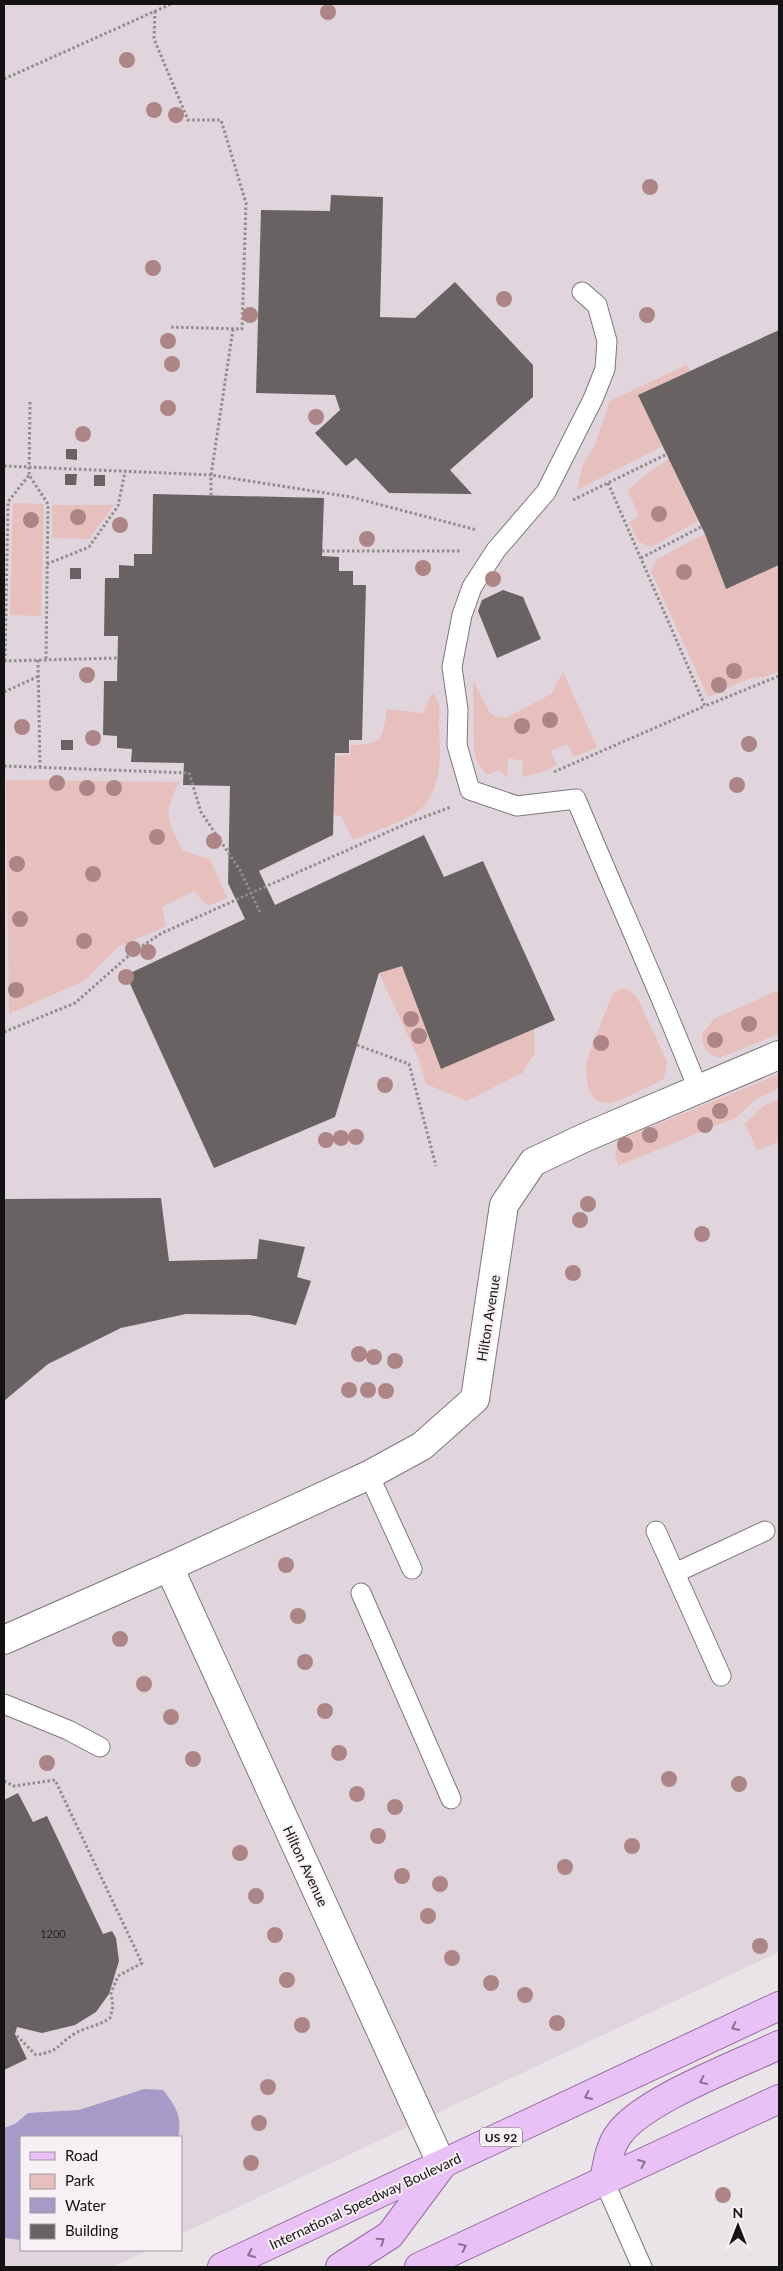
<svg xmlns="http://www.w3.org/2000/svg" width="783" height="2271" font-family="Lato,sans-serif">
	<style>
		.built { fill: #e1d5dd }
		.green { fill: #e7bfbd }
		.water { fill: #a69bc8 }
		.building { fill: #686263 }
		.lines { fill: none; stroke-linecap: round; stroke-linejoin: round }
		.service-casing { stroke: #7d787b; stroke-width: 21 }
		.minor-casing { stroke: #7d787b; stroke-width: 30 }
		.primary-casing { stroke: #9569a3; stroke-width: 30 }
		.path { stroke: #908c8e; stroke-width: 3; stroke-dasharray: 2.5 2.5; stroke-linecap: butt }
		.service { stroke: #fff; stroke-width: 19 }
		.minor { stroke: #fff; stroke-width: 28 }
		.primary { stroke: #e9c1f7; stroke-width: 28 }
		.tree { fill: #ad8587 }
		.oneway { stroke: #897290 }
		.labels { text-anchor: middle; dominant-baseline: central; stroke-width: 4; stroke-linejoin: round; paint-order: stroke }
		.number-label { font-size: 11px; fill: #292627 }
		.shield { fill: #f7f1f5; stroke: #585557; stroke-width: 1 }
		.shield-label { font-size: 12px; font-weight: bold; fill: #141213 }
		.street-label { font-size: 14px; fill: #141213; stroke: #f7f1f5 }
	</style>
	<rect width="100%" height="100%" fill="#e9e4e7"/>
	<polygon class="built" points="4,4 779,4 779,1952 181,2234 181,2137 21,2137 21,2250 149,2250 112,2267 4,2267"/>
	<g class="green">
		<polygon points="686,365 691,370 639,395 663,446 577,490 583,464 595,445 610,401"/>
		<polygon points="669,459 698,521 651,547 639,542 629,522 639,517 628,490 648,473"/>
		<polygon points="13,503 44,504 41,616 10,615"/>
		<polygon points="52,505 114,505 89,539 52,538"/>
		<polygon points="705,534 726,589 779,565 779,671 768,676 748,679 708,697 651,571 657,559"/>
		<polygon points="563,672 597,747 574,757 567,744 551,751 557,765 543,772 522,777 523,761 508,758 507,777 499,770 487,775 477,762 474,751 473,680 489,712 495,716 506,718 551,694"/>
		<path d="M432,693C443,702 438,717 439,729C441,756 442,794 417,812C401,823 371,832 353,840L341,816L334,815L336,756L350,755L351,745C384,744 382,740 387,709L423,713Z"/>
		<path d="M6,780L179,782C163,815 167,820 183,851L210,859L227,898L208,906L194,891L162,907L166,926L118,947L84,981L9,1014Z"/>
		<polygon points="402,966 441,1068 534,1029 535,1053 522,1073 467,1101 426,1084 418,1057 379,973"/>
		<path d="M619,989H627L637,997L667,1062L664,1079C654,1084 616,1104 607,1103C586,1102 585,1075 587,1060L612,995Z"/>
		<path d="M779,990V1034L719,1058C706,1054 702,1048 702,1034L714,1019Z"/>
		<polygon points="779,1074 779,1088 756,1099 737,1117 618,1166 615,1153 619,1140"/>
		<polygon points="779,1099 779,1142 757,1150 745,1124 763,1106"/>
	</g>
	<path class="water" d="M144,2089L163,2090C175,2105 183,2117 178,2137H21V2240L4,2238V2128L15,2124L28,2113L79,2110Z"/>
	<g class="building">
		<polygon points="331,195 383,197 380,317 415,318 455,282 533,365 533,397 450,470 472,494 389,493 356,458 346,466 315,433 340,410 335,395 256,393 261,210 330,211"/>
		<polygon points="779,330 779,565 726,589 705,534 638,395"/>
		<polygon points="66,449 77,449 77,460 66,459"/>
		<polygon points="65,474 77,474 76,485 65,485"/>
		<rect x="94" y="475" width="11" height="11"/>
		<polygon points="153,494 324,498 322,556 339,557 339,571 353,571 353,585 366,585 362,740 349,740 349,753 335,753 333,835 259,871 275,905 424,835 444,877 483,861 555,1020 441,1069 402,966 379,973 335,1117 214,1168 126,975 245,919 228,883 230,786 183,785 184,763 131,762 132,749 117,748 117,736 103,735 104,681 117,681 118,636 104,636 105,578 119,578 119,565 134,566 134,554 152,554"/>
		<rect x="70" y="568" width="11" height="11"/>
		<polygon points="503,590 523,597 541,639 497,658 478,611 482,600"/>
		<rect x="61" y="740" width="12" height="10"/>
		<polygon points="161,1198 169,1261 257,1259 259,1239 305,1247 297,1277 311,1281 296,1325 250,1315 186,1314 121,1328 48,1364 4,1401 4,1199"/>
		<polygon points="18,1793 33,1822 47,1816 103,1934 112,1931 116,1938 119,1961 109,1994 96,2012 75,2025 42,2033 17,2027 15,2034 27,2059 4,2070 4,1800"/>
	</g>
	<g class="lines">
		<g class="service-casing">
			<g id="service">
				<path d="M582,292L597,305L607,341L605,369L593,399L546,492L496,550L472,587L462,615L452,667L458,709L457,745L470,790L517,806L576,799C616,896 660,992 698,1089"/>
				<polyline points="369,1475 412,1569"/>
				<polyline points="656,1531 721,1676"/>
				<polyline points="675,1573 765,1531"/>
				<polyline points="361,1593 451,1799"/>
				<polyline points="4,1704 68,1730 100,1747"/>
				<polyline points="604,2181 642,2267"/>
			</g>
		</g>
		<g class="minor-casing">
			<g id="minor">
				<polyline points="169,1567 442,2165"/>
				<polyline points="4,1640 169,1567 369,1475 422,1446 475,1399 504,1205 533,1162 586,1137 779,1055"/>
			</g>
		</g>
		<g class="primary-casing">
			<g id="primary">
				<path d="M604,2181C607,2165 609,2147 619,2134C643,2100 739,2064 779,2045"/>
				<polyline points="222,2267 779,2006"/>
				<polyline points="340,2267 390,2235 440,2168"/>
				<polyline points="419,2267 779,2099"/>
			</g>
		</g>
		<g class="path">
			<polyline points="155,11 154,39 188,120 221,120 246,203 242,329 169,327"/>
			<polyline points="4,79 171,4"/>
			<polyline points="233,329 211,475 351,497 477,530"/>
			<polyline points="30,402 29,475 48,504 46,660"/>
			<polyline points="4,466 211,475 211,495"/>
			<polyline points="608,483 705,706 779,676"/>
			<polyline points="573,500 667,454"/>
			<polyline points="322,551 462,551"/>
			<polyline points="641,558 701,527"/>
			<polyline points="47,564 89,547 118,506 125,472"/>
			<polyline points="38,660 40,767"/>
			<polyline points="4,661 118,658"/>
			<polyline points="5,661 8,502 29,475"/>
			<polyline points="4,692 39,676"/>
			<polyline points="4,766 189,773 201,812 240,870 260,912"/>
			<polyline points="554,772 705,706"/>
			<polyline points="4,1032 75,1003 133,952 162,933 408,823 451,807"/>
			<polyline points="357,1045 409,1064 436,1166"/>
			<path d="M4,1781L14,1786L55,1780L142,1963L118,1976L111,1993L113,2006L110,2018C99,2026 85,2027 74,2034C56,2046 60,2051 36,2055L15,2034"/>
		</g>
		<use href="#service" class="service"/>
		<use href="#minor" class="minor"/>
		<use href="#primary" class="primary"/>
	</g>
	<g class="tree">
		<circle cx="328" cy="12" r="8"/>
		<circle cx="127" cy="60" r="8"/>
		<circle cx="154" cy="110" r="8"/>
		<circle cx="176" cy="115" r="8"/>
		<circle cx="650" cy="187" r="8"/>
		<circle cx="153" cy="268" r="8"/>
		<circle cx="504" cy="299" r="8"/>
		<circle cx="250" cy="315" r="8"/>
		<circle cx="647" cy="315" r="8"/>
		<circle cx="168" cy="341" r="8"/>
		<circle cx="172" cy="364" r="8"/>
		<circle cx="168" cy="408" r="8"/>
		<circle cx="316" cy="417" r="8"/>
		<circle cx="83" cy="434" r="8"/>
		<circle cx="659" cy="514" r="8"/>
		<circle cx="78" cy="517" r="8"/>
		<circle cx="31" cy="520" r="8"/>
		<circle cx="120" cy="525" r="8"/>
		<circle cx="367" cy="539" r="8"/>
		<circle cx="423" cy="568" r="8"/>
		<circle cx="684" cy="572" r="8"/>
		<circle cx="493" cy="579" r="8"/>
		<circle cx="734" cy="671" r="8"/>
		<circle cx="87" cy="675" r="8"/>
		<circle cx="719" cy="685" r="8"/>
		<circle cx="550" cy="720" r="8"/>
		<circle cx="522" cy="726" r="8"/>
		<circle cx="22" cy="727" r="8"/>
		<circle cx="93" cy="738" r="8"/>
		<circle cx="749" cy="744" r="8"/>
		<circle cx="57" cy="783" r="8"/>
		<circle cx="737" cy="785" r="8"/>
		<circle cx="87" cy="788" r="8"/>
		<circle cx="114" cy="788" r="8"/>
		<circle cx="157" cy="837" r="8"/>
		<circle cx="214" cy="841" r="8"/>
		<circle cx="17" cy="864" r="8"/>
		<circle cx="93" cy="874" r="8"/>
		<circle cx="20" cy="919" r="8"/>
		<circle cx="84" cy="941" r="8"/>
		<circle cx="133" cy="949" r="8"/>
		<circle cx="148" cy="952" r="8"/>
		<circle cx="126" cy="977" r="8"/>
		<circle cx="16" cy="990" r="8"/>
		<circle cx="411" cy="1019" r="8"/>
		<circle cx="749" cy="1024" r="8"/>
		<circle cx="419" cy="1036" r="8"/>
		<circle cx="715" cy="1040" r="8"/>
		<circle cx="601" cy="1043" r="8"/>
		<circle cx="385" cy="1085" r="8"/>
		<circle cx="720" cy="1111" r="8"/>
		<circle cx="705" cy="1125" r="8"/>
		<circle cx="650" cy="1135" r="8"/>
		<circle cx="356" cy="1137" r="8"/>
		<circle cx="341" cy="1138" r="8"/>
		<circle cx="326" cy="1140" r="8"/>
		<circle cx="625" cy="1145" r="8"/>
		<circle cx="588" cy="1204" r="8"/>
		<circle cx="580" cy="1220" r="8"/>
		<circle cx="702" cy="1234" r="8"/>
		<circle cx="573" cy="1273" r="8"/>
		<circle cx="359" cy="1354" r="8"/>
		<circle cx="374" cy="1357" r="8"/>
		<circle cx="395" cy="1361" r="8"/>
		<circle cx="349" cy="1390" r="8"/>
		<circle cx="368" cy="1390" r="8"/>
		<circle cx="386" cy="1391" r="8"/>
		<circle cx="286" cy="1565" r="8"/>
		<circle cx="298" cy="1616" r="8"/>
		<circle cx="120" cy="1639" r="8"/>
		<circle cx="305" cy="1662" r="8"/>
		<circle cx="144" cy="1684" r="8"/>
		<circle cx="325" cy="1711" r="8"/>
		<circle cx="171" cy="1717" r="8"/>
		<circle cx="339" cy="1753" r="8"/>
		<circle cx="193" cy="1759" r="8"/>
		<circle cx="47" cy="1763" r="8"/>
		<circle cx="669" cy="1779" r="8"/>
		<circle cx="739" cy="1784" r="8"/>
		<circle cx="357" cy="1794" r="8"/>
		<circle cx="395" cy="1807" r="8"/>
		<circle cx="378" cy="1836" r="8"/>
		<circle cx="632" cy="1846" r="8"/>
		<circle cx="240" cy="1853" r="8"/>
		<circle cx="565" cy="1867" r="8"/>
		<circle cx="402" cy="1876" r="8"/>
		<circle cx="440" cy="1884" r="8"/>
		<circle cx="256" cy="1896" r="8"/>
		<circle cx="428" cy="1916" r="8"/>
		<circle cx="275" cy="1935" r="8"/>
		<circle cx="760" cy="1946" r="8"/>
		<circle cx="452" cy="1958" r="8"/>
		<circle cx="287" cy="1980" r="8"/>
		<circle cx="491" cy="1983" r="8"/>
		<circle cx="525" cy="1995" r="8"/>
		<circle cx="557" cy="2023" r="8"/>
		<circle cx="302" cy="2025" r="8"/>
		<circle cx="268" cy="2087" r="8"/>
		<circle cx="259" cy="2123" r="8"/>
		<circle cx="251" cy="2163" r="8"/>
		<circle cx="723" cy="2195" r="8"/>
	</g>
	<defs><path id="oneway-chevron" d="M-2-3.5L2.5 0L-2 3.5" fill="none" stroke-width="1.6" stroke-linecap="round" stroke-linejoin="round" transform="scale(1.25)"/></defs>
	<g class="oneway">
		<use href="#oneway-chevron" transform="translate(735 2027) rotate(155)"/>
		<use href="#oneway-chevron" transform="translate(703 2081) rotate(155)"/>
		<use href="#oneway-chevron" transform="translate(588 2096) rotate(155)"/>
		<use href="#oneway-chevron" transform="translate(642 2163) rotate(-25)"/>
		<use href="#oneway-chevron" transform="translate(381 2241) rotate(-33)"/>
		<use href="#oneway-chevron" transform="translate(463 2247) rotate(-25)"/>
		<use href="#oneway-chevron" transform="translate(251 2254) rotate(155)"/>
	</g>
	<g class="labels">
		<g class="number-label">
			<text x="53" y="1933">1200</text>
		</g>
		<rect class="shield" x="480" y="2127.5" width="42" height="19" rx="4"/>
		<g class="shield-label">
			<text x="501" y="2137">US 92</text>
		</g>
		<g class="street-label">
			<text transform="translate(488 1318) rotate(-81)">Hilton Avenue</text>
			<text transform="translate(306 1866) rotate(65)">Hilton Avenue</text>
			<text transform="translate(365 2201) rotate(-25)">International Speedway Boulevard</text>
		</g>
	</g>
	<rect width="783" height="2271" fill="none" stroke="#141213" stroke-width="10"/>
	<rect x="20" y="2136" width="162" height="115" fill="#f7f1f5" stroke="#9c989b"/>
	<rect x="30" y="2152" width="25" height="8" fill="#e9c1f7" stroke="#9c989b"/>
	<text x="65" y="2161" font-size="15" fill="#141213">Road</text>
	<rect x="30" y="2174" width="25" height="15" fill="#e7bfbd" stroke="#9c989b"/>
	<text x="65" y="2186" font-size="15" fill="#141213">Park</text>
	<rect x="30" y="2198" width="25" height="15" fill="#a69bc8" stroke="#9c989b"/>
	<text x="65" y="2211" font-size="15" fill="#141213">Water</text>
	<rect x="30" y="2224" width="25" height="15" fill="#686263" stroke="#9c989b"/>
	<text x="65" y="2236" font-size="15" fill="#141213">Building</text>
	<g transform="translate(738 2226)" stroke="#f7f1f5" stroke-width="4" paint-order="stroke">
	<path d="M0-4L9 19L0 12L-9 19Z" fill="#141213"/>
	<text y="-8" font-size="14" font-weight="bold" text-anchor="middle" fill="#141213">N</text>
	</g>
</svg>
